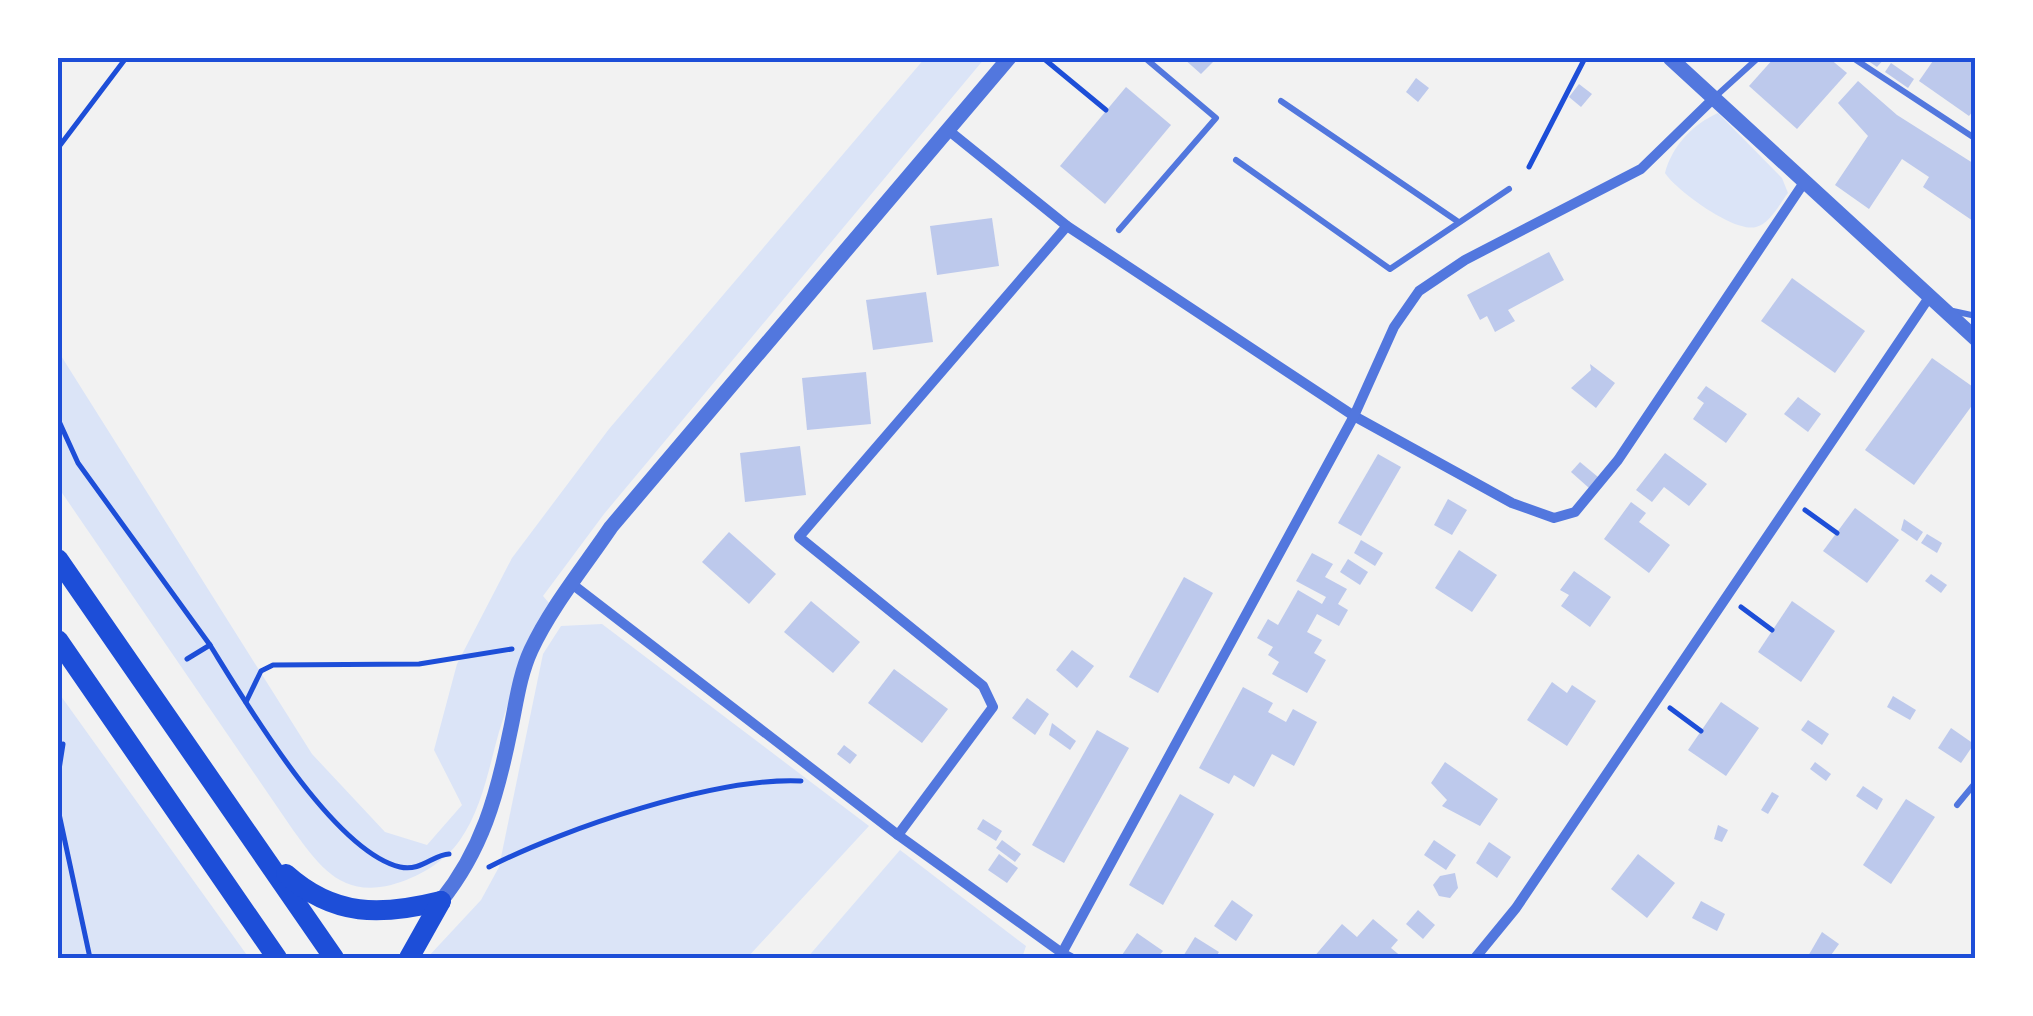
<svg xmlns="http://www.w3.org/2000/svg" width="2033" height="1016" font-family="Literata,serif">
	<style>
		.green { fill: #dbe4f7 }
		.building { fill: #bdc9ec }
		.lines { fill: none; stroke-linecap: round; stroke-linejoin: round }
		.path { stroke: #1d4ed8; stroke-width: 5 }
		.service { stroke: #5277de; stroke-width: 6 }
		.minor { stroke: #5277de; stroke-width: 10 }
		.tertiary { stroke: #5277de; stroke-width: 15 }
		.trunk { stroke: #1d4ed8; stroke-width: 20 }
		.neatline { fill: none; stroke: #1d4ed8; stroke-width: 4 }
	</style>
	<rect width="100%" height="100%" fill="#f2f2f2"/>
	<g class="green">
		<path d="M925,58H985L604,514L543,596L549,603C528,645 513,687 499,732C489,767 482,809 460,840C445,862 417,878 391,885C341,897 320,867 293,830L58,487V351L312,754L385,832L427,845L462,805L434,750L457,664L512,558L609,429Z"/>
		<path d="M1718,113L1782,178L1788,193C1780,203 1770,224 1756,227C1734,233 1676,190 1665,173C1672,146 1693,124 1718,113Z"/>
		<polygon points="602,624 869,826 747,958 427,958 481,900 499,867 543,654 561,626"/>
		<polygon points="58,692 249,958 58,958"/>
		<polygon points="900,850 1026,946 1022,958 807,958"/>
	</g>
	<g class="building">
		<polygon points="1183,58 1217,58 1201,74"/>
		<polygon points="1774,58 1829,58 1847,73 1797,129 1749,86"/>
		<polygon points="1864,58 1885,58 1877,67"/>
		<polygon points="1935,58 1976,58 1976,107 1969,116 1919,81"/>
		<polygon points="1891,63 1914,79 1908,88 1885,72"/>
		<polygon points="1416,78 1429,88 1418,102 1406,92"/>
		<polygon points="1858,81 1897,115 1976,165 1976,223 1923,187 1929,177 1902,159 1869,209 1835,185 1868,136 1838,103"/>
		<polygon points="1579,84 1592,94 1581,107 1569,97"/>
		<polygon points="1126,87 1171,125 1105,204 1060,166"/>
		<polygon points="992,218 999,266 937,275 930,226"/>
		<polygon points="1549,252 1564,280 1508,310 1515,321 1495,332 1487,316 1480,320 1467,295"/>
		<polygon points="1792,278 1865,331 1835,373 1761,321"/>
		<polygon points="926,292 933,342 873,350 866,300"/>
		<polygon points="1932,358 1976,389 1976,400 1914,485 1865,450"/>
		<polygon points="1590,364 1615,383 1596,408 1571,388 1591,370"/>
		<polygon points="866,372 871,424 807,430 802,378"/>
		<polygon points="1706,386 1747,414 1726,443 1693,419 1704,403 1697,398"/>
		<polygon points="1798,397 1821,414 1808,432 1784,414"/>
		<polygon points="800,446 806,495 745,502 740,453"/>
		<polygon points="1665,453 1707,484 1689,506 1664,487 1652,502 1636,490"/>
		<polygon points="1378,454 1401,467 1361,536 1338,523"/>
		<polygon points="1580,462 1598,477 1589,488 1571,472"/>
		<polygon points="1448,499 1467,510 1452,535 1434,525"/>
		<polygon points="1631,502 1646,513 1639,522 1670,545 1649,573 1604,539"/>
		<polygon points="1855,508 1899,540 1867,583 1823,551"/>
		<polygon points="1904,519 1923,532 1917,541 1901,530"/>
		<polygon points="729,532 776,574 749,604 702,562"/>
		<polygon points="1927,534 1942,543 1937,553 1921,543"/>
		<polygon points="1361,540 1383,553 1375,566 1354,553"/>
		<polygon points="1459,550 1497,575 1472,612 1435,588"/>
		<polygon points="1312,553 1333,564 1325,577 1347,589 1338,604 1348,610 1339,626 1317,614 1307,632 1322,640 1314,653 1326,660 1307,693 1272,674 1279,662 1268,655 1273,647 1257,638 1268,619 1278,625 1298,590 1322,604 1326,597 1296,581"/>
		<polygon points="1348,559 1368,572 1360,585 1340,572"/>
		<polygon points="1574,571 1611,597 1590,627 1561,606 1569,595 1560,590"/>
		<polygon points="1931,574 1947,585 1941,593 1925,581"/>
		<polygon points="1184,577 1213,593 1158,693 1129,677"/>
		<polygon points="811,601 860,642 833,673 784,632"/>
		<polygon points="1792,601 1835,631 1801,682 1758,652"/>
		<polygon points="1072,650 1094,666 1077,688 1056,670"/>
		<polygon points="894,669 948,709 922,743 868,703"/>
		<polygon points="1552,682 1567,693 1572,685 1596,701 1567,746 1527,720"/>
		<polygon points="1243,687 1273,703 1268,712 1286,722 1293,709 1317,722 1294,766 1272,754 1254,787 1234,775 1229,784 1199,768"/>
		<polygon points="1893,696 1916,710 1910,720 1887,707"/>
		<polygon points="1027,698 1049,714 1035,735 1012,718"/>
		<polygon points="1721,702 1759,728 1726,776 1688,750"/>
		<polygon points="1808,720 1829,734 1822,745 1801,730"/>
		<polygon points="1052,723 1076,741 1070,750 1049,735"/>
		<polygon points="1951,728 1974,744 1961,763 1938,748"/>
		<polygon points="1097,730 1129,748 1064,863 1032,845"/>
		<polygon points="844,745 857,755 850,764 837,754"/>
		<polygon points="1445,762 1498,799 1480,826 1442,806 1447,800 1431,783"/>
		<polygon points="1815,762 1831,774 1826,781 1810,769"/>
		<polygon points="1863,786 1883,799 1877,810 1856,796"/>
		<polygon points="1772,792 1779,796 1768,814 1761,810"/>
		<polygon points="1180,794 1214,814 1163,905 1129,885"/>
		<polygon points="1906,799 1935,817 1891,884 1863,865"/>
		<polygon points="983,819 1002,831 996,841 977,829"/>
		<polygon points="1718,825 1728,830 1722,842 1714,839"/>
		<polygon points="1002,840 1021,854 1015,862 996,848"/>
		<polygon points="1434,840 1456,855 1446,870 1424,855"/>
		<polygon points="1489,842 1511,857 1497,878 1476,863"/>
		<polygon points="999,854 1018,868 1007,883 988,870"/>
		<polygon points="1638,854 1675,883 1647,918 1611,889"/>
		<polygon points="1455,873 1458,888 1450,898 1439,896 1433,885 1440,876"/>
		<polygon points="1232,900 1253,915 1236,941 1214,926"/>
		<polygon points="1701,901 1725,914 1717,931 1692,918"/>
		<polygon points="1418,910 1435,925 1423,939 1406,924"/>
		<polygon points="1373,919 1398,940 1391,948 1403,958 1313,958 1342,924 1357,937"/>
		<polygon points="1822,932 1839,944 1829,958 1807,958"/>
		<polygon points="1137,933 1163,951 1157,958 1120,958"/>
		<polygon points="1195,937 1219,952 1215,958 1182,958"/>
	</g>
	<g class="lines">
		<g class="path">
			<polyline points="1043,58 1106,110"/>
			<polyline points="58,148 126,58"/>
			<polyline points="1529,167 1585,58"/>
			<polyline points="58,419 78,463 210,645 187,659"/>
			<polyline points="1805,510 1837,533"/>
			<polyline points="1741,607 1772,630"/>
			<path d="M210,645C246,703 333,851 400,867C421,872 434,854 449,854"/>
			<polyline points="246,702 261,671 273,665 419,664 512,649"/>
			<polyline points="1670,708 1701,731"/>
			<polyline points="58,776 63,744"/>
			<polyline points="58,809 90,958"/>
			<path d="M489,867C565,828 717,777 801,781"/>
		</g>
		<g class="service">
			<polyline points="1853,58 1976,139"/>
			<polyline points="1716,96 1758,58"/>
			<polyline points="1281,101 1457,221"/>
			<polyline points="1236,160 1390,269 1509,189"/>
			<polyline points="1119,230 1216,118 1145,58"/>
			<polyline points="1953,311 1976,316"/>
			<polyline points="1957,805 1976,782"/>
		</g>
		<g class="minor">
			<polyline points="948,130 1067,226 1354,416 1512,503 1554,518 1575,512 1618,460 1803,184"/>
			<polyline points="572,584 898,835 1062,953"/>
			<polyline points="898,835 993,707 983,686 799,537 1067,226"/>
			<polyline points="1071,958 1062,953 1354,416 1394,327 1419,291 1465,260 1641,169 1715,97"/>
			<polyline points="1475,958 1516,908 1928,299"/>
		</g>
		<g class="tertiary">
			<polyline points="1670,58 1976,339"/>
			<path d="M441,901C482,850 497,796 510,732C516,705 519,676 531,650C551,607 584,567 611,527L1009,58"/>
		</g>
		<g class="trunk">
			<polyline points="58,559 334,958"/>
			<polyline points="58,640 277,958"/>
			<path d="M286,874C334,917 381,916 441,901"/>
			<polyline points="409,958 441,901"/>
		</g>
	</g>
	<rect width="2033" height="1016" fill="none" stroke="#ffffff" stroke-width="120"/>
	<rect x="60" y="60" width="1913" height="896" class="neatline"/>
</svg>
